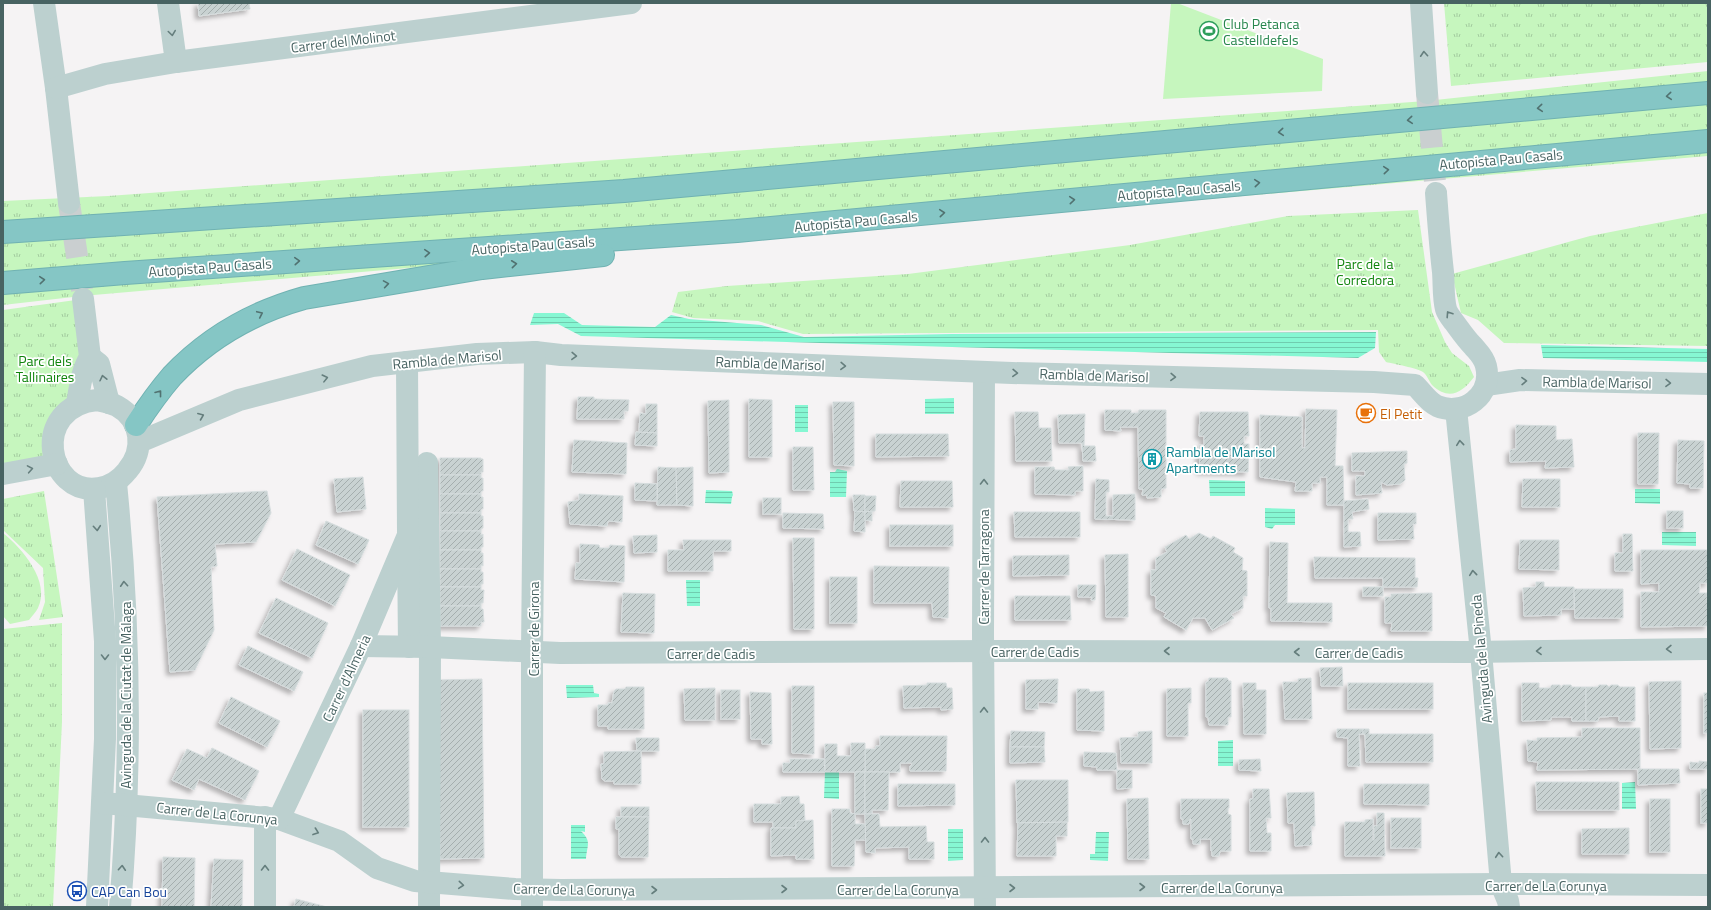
<svg xmlns="http://www.w3.org/2000/svg" width="1711" height="910" font-family="'Titillium Web',sans-serif">
	<style>
		.grass { fill: url(#grass-tufts) }
		.pitch { fill: #c6f6be }
		.water { fill: url(#water-rules) }
		.building { fill: url(#building-hatch); stroke: #d6ddde; filter: url(#shadow) }
		.lines { fill: none; stroke-linecap: round; stroke-linejoin: round }
		.minor-tunnel { stroke: #cacfd0; stroke-width: 22; stroke-dasharray: 22 11; stroke-linecap: butt }
		.highway-casing { stroke: #70b2b2; stroke-width: 24 }
		.minor { stroke: #bcd0cf; stroke-width: 22 }
		.highway { stroke: #85c6c5; stroke-width: 22 }
		.oneway { stroke: #657e7d }
		.oneway2 { stroke: #517271 }
		.labels { text-anchor: middle; dominant-baseline: central; stroke-width: 3.5; stroke-linejoin: round; paint-order: stroke }
		.leisure-label { font-size: 14px; fill: #27864d; stroke: #fff; text-anchor: start }
		.street-label { font-size: 14px; fill: #486362; stroke: #fff }
		.park-label { font-size: 14px; fill: #0f840c; stroke: #fff }
		.food-label { font-size: 14px; fill: #c56008; stroke: #fff; text-anchor: start }
		.culture-label { font-size: 14px; fill: #0d838f; stroke: #fff; text-anchor: start }
		.transit-label { font-size: 14px; fill: #164399; stroke: #fff; text-anchor: start }
	</style>
	<defs>
		<pattern id="grass-tufts" width="24" height="20" patternUnits="userSpaceOnUse"><rect width="24" height="20" fill="#c6f6be"/><path d="M3 7l-1-3M5 7V3M7 7l1-3M15 17l-1-3M17 17v-4M19 17l1-3" fill="none" stroke="#a3cb9e"/></pattern>
		<pattern id="water-rules" width="6" height="5" patternUnits="userSpaceOnUse"><rect width="6" height="5" fill="#86f7d3"/><path d="M0 2.5h6" fill="none" stroke="#70ccaf"/></pattern>
		<pattern id="building-hatch" width="6" height="6" patternUnits="userSpaceOnUse"><rect width="6" height="6" fill="#c9d2d2"/><path d="M-1 1l2-2M0 6l6-6M5 7l2-2" fill="none" stroke="#a5aeae"/></pattern>
		<filter id="shadow"><feDropShadow dx="-3.5" dy="3.5" stdDeviation="2" flood-color="#0004"/></filter>
	</defs>
	<rect width="100%" height="100%" fill="#f5f3f4"/>
	<g class="grass">
		<polygon points="1444,3 1708,3 1708,62 1451,86"/>
		<polygon points="1708,71 1708,156 82,296 3,305 3,201 108,196 1426,101"/>
		<path d="M1418,210L1432,312L1445,342L1452,353L1469,366L1474,377C1462,393 1449,401 1432,385C1429,381 1427,375 1423,372C1417,368 1394,364 1386,362L1379,352L1378,330L803,334L758,321L693,318L672,312L678,292L727,286L908,274L1130,245L1288,216Z"/>
		<polygon points="1708,213 1708,346 1504,343 1478,320 1461,313 1452,274 1590,236"/>
		<polygon points="83,299 89,384 53,452 3,474 3,310"/>
		<polygon points="44,491 63,617 39,620 45,602 43,568 3,530 3,499"/>
		<path d="M3,533C22,548 51,582 38,608C36,612 32,616 29,620L10,624L3,616Z"/>
		<polygon points="62,623 62,722 53,907 3,907 3,629"/>
	</g>
	<polygon class="pitch" points="1171,3 1177,3 1323,59 1322,91 1163,99"/>
	<g class="water">
		<polygon points="534,313 564,313 582,325 655,327 671,315 689,319 761,325 804,337 952,334 1376,332 1375,348 1358,358 952,347 581,336 558,324 530,325"/>
		<polygon points="1541,345 1708,349 1708,362 1543,358"/>
		<polygon points="954,398 954,414 925,414 925,399"/>
		<rect x="795" y="405" width="13" height="27"/>
		<polygon points="837,469 847,471 846,497 830,497 830,472 835,472"/>
		<polygon points="1209,480 1245,481 1245,496 1210,496"/>
		<polygon points="1635,489 1660,489 1660,504 1635,503"/>
		<polygon points="706,490 732,491 733,495 732,497 731,504 705,503"/>
		<polygon points="1265,508 1295,509 1295,525 1275,525 1272,529 1265,527"/>
		<polygon points="1662,532 1696,532 1696,546 1662,545"/>
		<polygon points="686,580 700,580 700,606 687,606"/>
		<polygon points="566,685 593,685 594,693 599,694 599,697 567,698"/>
		<polygon points="1233,740 1233,766 1218,766 1218,741"/>
		<polygon points="825,772 839,772 839,799 824,798"/>
		<polygon points="1635,782 1636,809 1622,809 1622,783"/>
		<path d="M571,825H585V832L581,831C592,842 587,845 586,859H571Z"/>
		<polygon points="948,829 963,829 963,860 948,861"/>
		<polygon points="1096,832 1109,832 1108,861 1090,860 1090,854 1095,854"/>
	</g>
	<g class="building">
		<polygon points="198,3 249,3 250,9 199,16"/>
		<polygon points="578,397 594,397 594,399 629,400 628,411 624,411 624,419 577,419"/>
		<polygon points="749,399 772,400 772,457 749,457"/>
		<polygon points="729,400 729,472 709,473 708,401"/>
		<polygon points="833,402 854,402 854,466 834,465"/>
		<polygon points="646,404 657,404 657,433 639,432 640,413 646,414"/>
		<polygon points="1306,409 1337,410 1335,466 1343,466 1344,505 1327,505 1327,477 1320,477 1320,483 1312,483 1312,491 1295,491 1296,482 1260,477 1260,415 1302,417 1302,448 1305,448"/>
		<polygon points="1105,410 1131,410 1131,413 1138,413 1139,410 1166,410 1166,488 1161,489 1161,497 1147,498 1147,495 1142,495 1143,489 1139,489 1138,427 1120,427 1121,431 1105,430"/>
		<polygon points="1015,412 1038,412 1039,428 1051,428 1052,461 1016,461"/>
		<polygon points="1200,412 1248,412 1249,436 1244,436 1244,444 1249,444 1248,472 1200,471 1199,445 1204,445 1204,436 1199,436"/>
		<polygon points="1085,414 1084,446 1095,446 1096,461 1083,461 1082,443 1059,443 1058,415"/>
		<polygon points="1516,425 1556,426 1556,440 1572,439 1574,467 1545,468 1546,461 1510,462 1510,450 1516,449"/>
		<polygon points="636,432 657,433 657,446 635,445"/>
		<polygon points="1638,433 1659,433 1658,484 1638,484"/>
		<polygon points="876,434 948,434 949,456 876,457"/>
		<polygon points="574,440 627,443 626,474 572,472"/>
		<polygon points="1678,440 1704,441 1703,488 1690,488 1690,484 1677,483"/>
		<polygon points="793,447 813,447 814,490 793,490"/>
		<polygon points="1407,451 1407,463 1404,464 1405,480 1400,484 1387,485 1381,482 1382,493 1356,495 1356,476 1365,476 1365,471 1352,471 1352,453"/>
		<polygon points="440,458 481,458 481,459 483,459 483,472 481,472 481,475 440,475"/>
		<polygon points="1083,466 1083,491 1075,491 1075,495 1035,494 1035,467 1054,467 1055,470 1069,470 1068,467"/>
		<polygon points="658,467 676,468 677,505 657,505"/>
		<polygon points="693,467 693,506 677,505 676,468"/>
		<polygon points="440,475 481,475 481,478 483,478 483,491 481,491 481,494 440,494"/>
		<polygon points="363,477 366,509 337,512 334,479"/>
		<polygon points="1096,479 1109,480 1109,492 1106,492 1106,516 1113,516 1113,495 1135,494 1135,520 1095,519"/>
		<polygon points="1523,479 1560,479 1560,507 1522,507"/>
		<polygon points="901,481 952,481 953,507 900,507"/>
		<polygon points="635,483 657,484 657,501 635,500"/>
		<polygon points="267,491 271,513 256,542 215,544 217,566 211,567 214,630 195,670 170,672 157,497"/>
		<polygon points="440,494 481,494 481,497 483,497 483,509 481,509 481,513 440,513"/>
		<polygon points="579,494 623,496 622,522 608,521 607,526 570,524 568,502 579,500"/>
		<polygon points="853,495 865,495 865,512 854,511"/>
		<polygon points="865,496 876,496 875,511 865,512"/>
		<rect x="763" y="498" width="18" height="16"/>
		<polygon points="1368,499 1369,509 1352,512 1353,519 1348,519 1348,532 1360,532 1361,546 1344,547 1344,501"/>
		<polygon points="855,511 865,512 865,532 854,531"/>
		<polygon points="872,511 872,521 865,520 865,512"/>
		<rect x="1667" y="511" width="16" height="17"/>
		<polygon points="1014,512 1080,512 1080,537 1015,537"/>
		<polygon points="440,513 481,513 481,516 483,516 483,528 481,529 481,531 440,531"/>
		<polygon points="783,513 823,514 824,529 783,528"/>
		<polygon points="1378,513 1416,513 1416,524 1413,524 1414,539 1378,540"/>
		<polygon points="326,521 369,540 358,564 316,545"/>
		<rect x="890" y="525" width="63" height="21"/>
		<polygon points="440,531 481,531 481,535 483,534 483,547 481,547 481,550 440,550"/>
		<polygon points="1199,533 1211,539 1213,536 1235,548 1233,552 1243,558 1242,570 1247,571 1247,596 1243,596 1243,608 1231,614 1234,618 1212,630 1205,618 1193,618 1186,630 1164,617 1166,613 1156,608 1156,596 1151,595 1151,570 1156,570 1156,558 1167,552 1165,547 1186,535 1189,539"/>
		<polygon points="1623,534 1632,534 1633,571 1615,571 1615,553 1623,553"/>
		<polygon points="657,535 657,552 634,553 633,536"/>
		<polygon points="793,538 814,538 814,629 794,629"/>
		<polygon points="683,540 731,540 731,551 713,551 713,571 668,571 668,550 684,550"/>
		<polygon points="1520,540 1559,540 1559,570 1519,569"/>
		<polygon points="1270,542 1288,543 1287,603 1332,603 1332,622 1271,621 1271,608 1269,608"/>
		<polygon points="580,544 599,545 600,548 609,548 610,545 625,546 624,582 575,579 576,563 580,563"/>
		<polygon points="297,549 350,575 335,606 282,580"/>
		<polygon points="440,550 481,550 481,553 483,553 483,566 481,565 481,569 440,569"/>
		<polygon points="1641,550 1708,550 1708,583 1700,583 1699,593 1707,593 1708,626 1641,627 1641,592 1659,592 1659,583 1641,584"/>
		<polygon points="1128,554 1128,617 1106,617 1105,555"/>
		<polygon points="1069,555 1069,575 1013,576 1013,556"/>
		<polygon points="1314,557 1415,558 1415,578 1418,578 1417,587 1383,587 1383,578 1315,578"/>
		<polygon points="874,566 949,567 948,618 933,617 932,603 874,603"/>
		<polygon points="440,569 481,569 481,572 483,572 483,584 481,584 481,587 440,587"/>
		<rect x="830" y="577" width="27" height="46"/>
		<polygon points="1536,582 1544,582 1544,587 1574,587 1574,609 1561,609 1561,615 1524,616 1523,588 1536,587"/>
		<polygon points="1078,585 1096,585 1095,600 1091,600 1092,597 1078,597"/>
		<polygon points="440,587 481,587 481,590 484,590 483,603 481,603 481,606 440,606"/>
		<rect x="1363" y="587" width="20" height="9"/>
		<polygon points="1574,589 1623,589 1623,618 1575,618"/>
		<polygon points="623,593 655,594 654,633 621,632"/>
		<polygon points="1432,593 1432,631 1391,631 1392,623 1385,623 1385,597 1391,597 1391,594"/>
		<polygon points="1015,596 1070,596 1071,620 1015,620"/>
		<polygon points="276,598 328,623 312,658 259,633"/>
		<polygon points="440,606 481,606 481,609 483,609 484,622 481,622 481,626 440,626"/>
		<polygon points="248,646 303,672 294,691 239,665"/>
		<polygon points="1342,667 1343,686 1321,686 1320,668"/>
		<polygon points="1209,678 1227,678 1229,681 1231,681 1231,717 1228,717 1228,725 1209,725 1208,717 1206,717 1206,682 1208,682"/>
		<polygon points="1311,678 1312,719 1285,719 1283,682 1298,682 1298,679"/>
		<polygon points="482,679 484,858 440,859 438,680"/>
		<polygon points="1058,679 1057,703 1038,702 1038,709 1026,709 1026,680"/>
		<polygon points="1681,681 1681,748 1650,749 1649,682"/>
		<polygon points="927,683 946,683 947,688 952,688 953,709 941,710 941,707 904,708 903,686 927,685"/>
		<polygon points="1243,683 1256,683 1256,690 1266,690 1266,734 1244,734"/>
		<rect x="1348" y="683" width="85" height="26"/>
		<polygon points="1522,683 1539,683 1539,688 1550,688 1552,685 1560,685 1561,688 1563,685 1571,685 1572,687 1586,687 1586,721 1572,721 1572,717 1551,717 1551,720 1522,721"/>
		<polygon points="1599,685 1607,685 1609,687 1611,685 1618,685 1620,687 1635,687 1635,721 1619,721 1619,716 1599,717 1598,721 1586,721 1586,687 1598,687"/>
		<polygon points="792,686 814,686 814,754 792,753"/>
		<polygon points="626,687 644,687 644,729 608,729 608,726 598,726 598,705 608,705 608,703 612,703 614,691 616,689 625,689"/>
		<polygon points="715,688 715,720 685,720 684,689"/>
		<polygon points="1191,688 1191,703 1188,703 1188,736 1167,736 1167,689"/>
		<polygon points="1077,689 1089,689 1090,692 1104,691 1104,731 1077,730"/>
		<rect x="721" y="690" width="19" height="29"/>
		<polygon points="750,692 771,693 772,744 762,744 762,739 751,739"/>
		<rect x="1704" y="693" width="4" height="40"/>
		<polygon points="231,697 280,721 267,747 219,723"/>
		<rect x="363" y="710" width="46" height="117"/>
		<polygon points="1582,728 1640,728 1640,769 1537,770 1538,762 1528,761 1527,740 1537,741 1537,738 1582,737"/>
		<polygon points="1337,729 1363,729 1363,734 1359,734 1360,766 1348,766 1348,738 1337,737"/>
		<polygon points="1363,729 1369,729 1369,734 1433,734 1433,762 1366,762 1365,734 1363,734"/>
		<polygon points="1011,731 1045,732 1044,747 1010,747"/>
		<polygon points="1152,731 1152,763 1121,763 1120,738 1138,737 1138,732"/>
		<polygon points="880,736 947,736 946,771 910,771 910,766 911,766 912,763 900,763 900,772 865,772 865,749 875,749 876,746 880,746"/>
		<polygon points="636,738 659,738 659,751 637,751"/>
		<polygon points="851,743 865,743 865,772 825,772 825,744 837,744 837,756 851,756"/>
		<polygon points="1010,747 1044,747 1045,762 1010,763"/>
		<polygon points="212,748 259,771 245,800 199,779 194,790 172,780 187,749 207,758"/>
		<polygon points="637,751 641,751 641,784 614,784 614,781 605,781 602,779 601,764 604,764 604,752"/>
		<polygon points="1084,752 1116,753 1117,770 1097,770 1097,767 1084,766"/>
		<polygon points="790,759 824,759 825,772 783,772 783,763 790,763"/>
		<polygon points="1260,759 1261,771 1239,770 1239,760"/>
		<polygon points="1699,761 1708,762 1708,769 1690,769 1690,762 1699,763"/>
		<polygon points="1638,769 1679,769 1680,783 1638,785"/>
		<polygon points="1117,770 1132,770 1132,788 1117,789"/>
		<rect x="855" y="772" width="10" height="42"/>
		<polygon points="865,772 889,772 888,810 872,810 872,814 865,814"/>
		<polygon points="1016,780 1068,780 1068,822 1017,823"/>
		<polygon points="1536,782 1619,782 1619,810 1537,810"/>
		<polygon points="898,784 955,784 955,805 898,806"/>
		<polygon points="1364,784 1429,784 1429,805 1364,804"/>
		<polygon points="1253,789 1269,789 1271,818 1266,818 1267,833 1271,833 1271,851 1250,851 1250,799 1253,799"/>
		<rect x="1701" y="789" width="7" height="34"/>
		<polygon points="1314,792 1315,826 1311,826 1312,845 1295,846 1294,823 1288,823 1287,793"/>
		<polygon points="799,796 800,804 804,804 805,821 796,821 796,828 771,828 773,827 773,822 754,822 754,804 781,804 781,797"/>
		<polygon points="1148,798 1149,859 1128,859 1127,799"/>
		<polygon points="1181,799 1229,799 1229,808 1228,808 1228,814 1231,815 1231,851 1220,851 1219,856 1212,856 1212,851 1211,851 1211,839 1200,839 1200,844 1193,844 1193,839 1191,839 1191,819 1190,819 1189,824 1183,824 1183,819 1181,819"/>
		<rect x="1650" y="799" width="20" height="53"/>
		<rect x="621" y="807" width="28" height="10"/>
		<polygon points="832,809 850,809 850,813 855,814 855,824 865,824 866,840 855,840 854,866 832,866"/>
		<polygon points="1377,813 1384,813 1385,856 1345,856 1345,822 1365,822 1365,820 1373,819 1373,840 1374,840 1374,826 1377,826"/>
		<polygon points="865,814 879,814 880,827 926,826 927,842 934,842 934,859 909,859 909,847 875,848 875,853 866,852"/>
		<polygon points="616,817 649,817 648,857 621,857 619,854 619,829 616,829"/>
		<rect x="1391" y="818" width="30" height="30"/>
		<polygon points="813,820 814,859 796,859 796,855 771,856 771,828 796,828 796,821"/>
		<polygon points="1067,822 1067,836 1056,836 1056,856 1017,856 1018,823"/>
		<polygon points="1629,828 1629,854 1582,854 1582,829"/>
		<polygon points="163,857 195,858 194,907 162,907"/>
		<polygon points="214,859 243,860 242,907 211,907"/>
		<polygon points="296,899 327,907 294,907"/>
	</g>
	<g class="lines">
		<g class="minor-tunnel">
			<polyline points="1427,93 1436,193"/>
			<polyline points="69,203 83,296"/>
		</g>
		<g class="highway-casing">
			<g id="highway">
				<polyline points="3,232 624,191 1708,93"/>
				<polyline points="3,283 125,273 737,231 1708,141"/>
				<path d="M136,425C147,408 159,391 172,376C208,338 254,312 304,298L482,268L603,255"/>
			</g>
		</g>
		<g class="minor">
			<polyline points="44,3 56,88 69,203"/>
			<polyline points="168,3 176,62"/>
			<polyline points="1421,3 1427,93"/>
			<polyline points="56,88 105,74 176,62 631,3"/>
			<polyline points="90,357 99,364 109,403"/>
			<polyline points="984,372 983,634 985,907"/>
			<polyline points="1486,385 1520,380 1708,384"/>
			<path d="M97,400C104,401 111,403 117,406C142,420 145,450 127,471C119,481 111,486 99,488C47,497 29,407 97,400Z"/>
			<path d="M77,404C80,387 81,372 90,357L83,299"/>
			<polyline points="1456,409 1481,652 1501,884 1508,901 1509,907"/>
			<path d="M139,442L239,400L372,366L477,354L535,352L561,355L1012,373L1374,382L1415,385C1422,392 1428,402 1437,406C1464,417 1493,395 1486,366C1484,357 1478,352 1473,346C1466,339 1460,330 1454,322C1451,318 1447,313 1446,309C1443,298 1444,284 1443,272C1440,246 1438,220 1436,193"/>
			<polyline points="427,463 430,647 429,907"/>
			<polyline points="3,474 57,464"/>
			<path d="M116,483C130,624 132,766 120,907"/>
			<polyline points="94,489 105,641 105,739 97,907"/>
			<polyline points="408,544 409,647"/>
			<polyline points="361,646 430,647 560,653 1003,651 1467,652 1708,649"/>
			<polyline points="103,803 279,819 339,841 377,868 415,881 515,889 561,890 1501,884 1708,885"/>
			<polyline points="265,817 265,907"/>
			<polyline points="279,819 361,646 408,535 407,362"/>
			<polyline points="532,907 532,652 535,352"/>
		</g>
		<use href="#highway" class="highway"/>
	</g>
	<defs><path id="oneway-chevron" d="M-2-3.5L2.5 0L-2 3.5" fill="none" stroke-width="1.6" stroke-linecap="round" stroke-linejoin="round"/></defs>
	<g class="oneway">
		<use href="#oneway-chevron" transform="translate(172 33) rotate(82)"/>
		<use href="#oneway-chevron" transform="translate(1424 54) rotate(-94)"/>
		<use href="#oneway-chevron" transform="translate(1449 314) rotate(-123)"/>
		<use href="#oneway-chevron" transform="translate(574 356) rotate(2)"/>
		<use href="#oneway-chevron" transform="translate(843 366) rotate(2)"/>
		<use href="#oneway-chevron" transform="translate(1015 373) rotate(2)"/>
		<use href="#oneway-chevron" transform="translate(1173 377) rotate(2)"/>
		<use href="#oneway-chevron" transform="translate(103 378) rotate(-103)"/>
		<use href="#oneway-chevron" transform="translate(325 378) rotate(-14)"/>
		<use href="#oneway-chevron" transform="translate(1524 381) rotate(-1)"/>
		<use href="#oneway-chevron" transform="translate(1668 383) rotate(1)"/>
		<use href="#oneway-chevron" transform="translate(201 416) rotate(-22)"/>
		<use href="#oneway-chevron" transform="translate(1460 443) rotate(-96)"/>
		<use href="#oneway-chevron" transform="translate(30 469) rotate(-10)"/>
		<use href="#oneway-chevron" transform="translate(984 482) rotate(-90)"/>
		<use href="#oneway-chevron" transform="translate(97 528) rotate(85)"/>
		<use href="#oneway-chevron" transform="translate(1473 573) rotate(-96)"/>
		<use href="#oneway-chevron" transform="translate(124 584) rotate(-94)"/>
		<use href="#oneway-chevron" transform="translate(1669 649) rotate(179)"/>
		<use href="#oneway-chevron" transform="translate(1167 651) rotate(-180)"/>
		<use href="#oneway-chevron" transform="translate(1539 651) rotate(179)"/>
		<use href="#oneway-chevron" transform="translate(1297 652) rotate(-180)"/>
		<use href="#oneway-chevron" transform="translate(105 657) rotate(90)"/>
		<use href="#oneway-chevron" transform="translate(984 710) rotate(-90)"/>
		<use href="#oneway-chevron" transform="translate(316 832) rotate(20)"/>
		<use href="#oneway-chevron" transform="translate(985 840) rotate(-90)"/>
		<use href="#oneway-chevron" transform="translate(1499 855) rotate(-95)"/>
		<use href="#oneway-chevron" transform="translate(122 868) rotate(-86)"/>
		<use href="#oneway-chevron" transform="translate(265 868) rotate(-90)"/>
		<use href="#oneway-chevron" transform="translate(461 885) rotate(5)"/>
		<use href="#oneway-chevron" transform="translate(1142 887)"/>
		<use href="#oneway-chevron" transform="translate(1012 888)"/>
		<use href="#oneway-chevron" transform="translate(784 889)"/>
		<use href="#oneway-chevron" transform="translate(654 890)"/>
	</g>
	<g class="oneway2">
		<use href="#oneway-chevron" transform="translate(1669 96) rotate(175)"/>
		<use href="#oneway-chevron" transform="translate(1540 108) rotate(175)"/>
		<use href="#oneway-chevron" transform="translate(1410 120) rotate(175)"/>
		<use href="#oneway-chevron" transform="translate(1281 132) rotate(175)"/>
		<use href="#oneway-chevron" transform="translate(1386 170) rotate(-5)"/>
		<use href="#oneway-chevron" transform="translate(1257 183) rotate(-5)"/>
		<use href="#oneway-chevron" transform="translate(1072 200) rotate(-5)"/>
		<use href="#oneway-chevron" transform="translate(942 213) rotate(-5)"/>
		<use href="#oneway-chevron" transform="translate(427 253) rotate(-4)"/>
		<use href="#oneway-chevron" transform="translate(297 261) rotate(-4)"/>
		<use href="#oneway-chevron" transform="translate(514 264) rotate(-6)"/>
		<use href="#oneway-chevron" transform="translate(42 280) rotate(-5)"/>
		<use href="#oneway-chevron" transform="translate(386 284) rotate(-9)"/>
		<use href="#oneway-chevron" transform="translate(260 314) rotate(-25)"/>
		<use href="#oneway-chevron" transform="translate(159 393) rotate(-52)"/>
	</g>
	<defs>
		<g id="stadium-ring" transform="scale(1)"><circle r="9.5" fill="#fff" stroke="#2e9e5b" stroke-width="1.5"/><path d="M0-5a6.5 5 0 1 0 0 10a6.5 5 0 1 0 0-10ZM-3.5-1.8h7v3.6h-7Z" fill="#2e9e5b"/></g>
		<g id="cafe-ring" transform="scale(1)"><circle r="9.5" fill="#fff" stroke="#e8710a" stroke-width="1.5"/><path d="M-5.5-4.5H6V0H3Q3 3.5 0 3.5H-2.5Q-5.5 3.5-5.5 0ZM3-3.2v2h1.7v-2ZM-6 4.5H4V6H-6Z" fill="#e8710a"/></g>
		<g id="building-ring" transform="scale(1)"><circle r="9.5" fill="#fff" stroke="#0f9aa8" stroke-width="1.5"/><path d="M-4-6H4V6H1V3H-1V6H-4ZM-2.5-4.3h1.7v1.8h-1.7ZM.8-4.3h1.7v1.8H.8ZM-2.5-1h1.7V.8h-1.7ZM.8-1h1.7V.8H.8Z" fill="#0f9aa8"/></g>
		<g id="bus-ring" transform="scale(1)"><circle r="9.5" fill="#fff" stroke="#1a4fb4" stroke-width="1.5"/><path d="M-5-6H5V4H4V6H2V4H-2V6H-4V4H-5ZM-3.5-4V0h7V-4ZM-3.5 1.2v1.5H-2V1.2ZM2 1.2v1.5H3.5V1.2Z" fill="#1a4fb4"/></g>
	</defs>
	<g fill-rule="evenodd">
		<use href="#stadium-ring" x="1209" y="31"/>
		<use href="#cafe-ring" x="1366" y="413"/>
		<use href="#building-ring" x="1152" y="459"/>
		<use href="#bus-ring" x="77" y="891"/>
	</g>
	<g class="labels">
		<g class="leisure-label">
			<text x="1223" y="23">Club Petanca<tspan x="1223" dy="16">Castelldefels</tspan></text>
		</g>
		<g class="street-label">
			<text transform="translate(343 41) rotate(-7)">Carrer del Molinot</text>
			<text transform="translate(1501 159) rotate(-5)">Autopista Pau Casals</text>
			<text transform="translate(1179 190) rotate(-5)">Autopista Pau Casals</text>
			<text transform="translate(856 221) rotate(-5)">Autopista Pau Casals</text>
			<text transform="translate(533 245) rotate(-4)">Autopista Pau Casals</text>
			<text transform="translate(210 267) rotate(-4)">Autopista Pau Casals</text>
			<text transform="translate(447 359) rotate(-5)">Rambla de Marisol</text>
			<text transform="translate(770 363) rotate(2)">Rambla de Marisol</text>
			<text transform="translate(1094 375) rotate(2)">Rambla de Marisol</text>
			<text transform="translate(1597 382) rotate(1)">Rambla de Marisol</text>
			<text transform="translate(983 567) rotate(-90)">Carrer de Tarragona</text>
			<text transform="translate(533 629) rotate(-90)">Carrer de Girona</text>
			<text x="1035" y="651">Carrer de Cadis</text>
			<text x="1359" y="652">Carrer de Cadis</text>
			<text x="711" y="653">Carrer de Cadis</text>
			<text transform="translate(1481 659) rotate(-95)">Avinguda de la Pineda</text>
			<text transform="translate(346 678) rotate(-65)">Carrer d'Almeria</text>
			<text transform="translate(125 695) rotate(-90)">Avinguda de la Ciutat de Málaga</text>
			<text transform="translate(217 813) rotate(6)">Carrer de La Corunya</text>
			<text x="1546" y="885">Carrer de La Corunya</text>
			<text x="1222" y="887">Carrer de La Corunya</text>
			<text transform="translate(574 889) rotate(1)">Carrer de La Corunya</text>
			<text x="898" y="889">Carrer de La Corunya</text>
		</g>
		<g class="park-label">
			<text x="1365" y="263">Parc de la<tspan x="1365" dy="16">Corredora</tspan></text>
			<text x="45" y="360">Parc dels<tspan x="45" dy="16">Tallinaires</tspan></text>
		</g>
		<g class="food-label">
			<text x="1380" y="413">El Petit</text>
		</g>
		<g class="culture-label">
			<text x="1166" y="451">Rambla de Marisol<tspan x="1166" dy="16">Apartments</tspan></text>
		</g>
		<g class="transit-label">
			<text x="91" y="891">CAP Can Bou</text>
		</g>
	</g>
	<rect width="1711" height="910" fill="none" stroke="#486362" stroke-width="8"/>
</svg>
